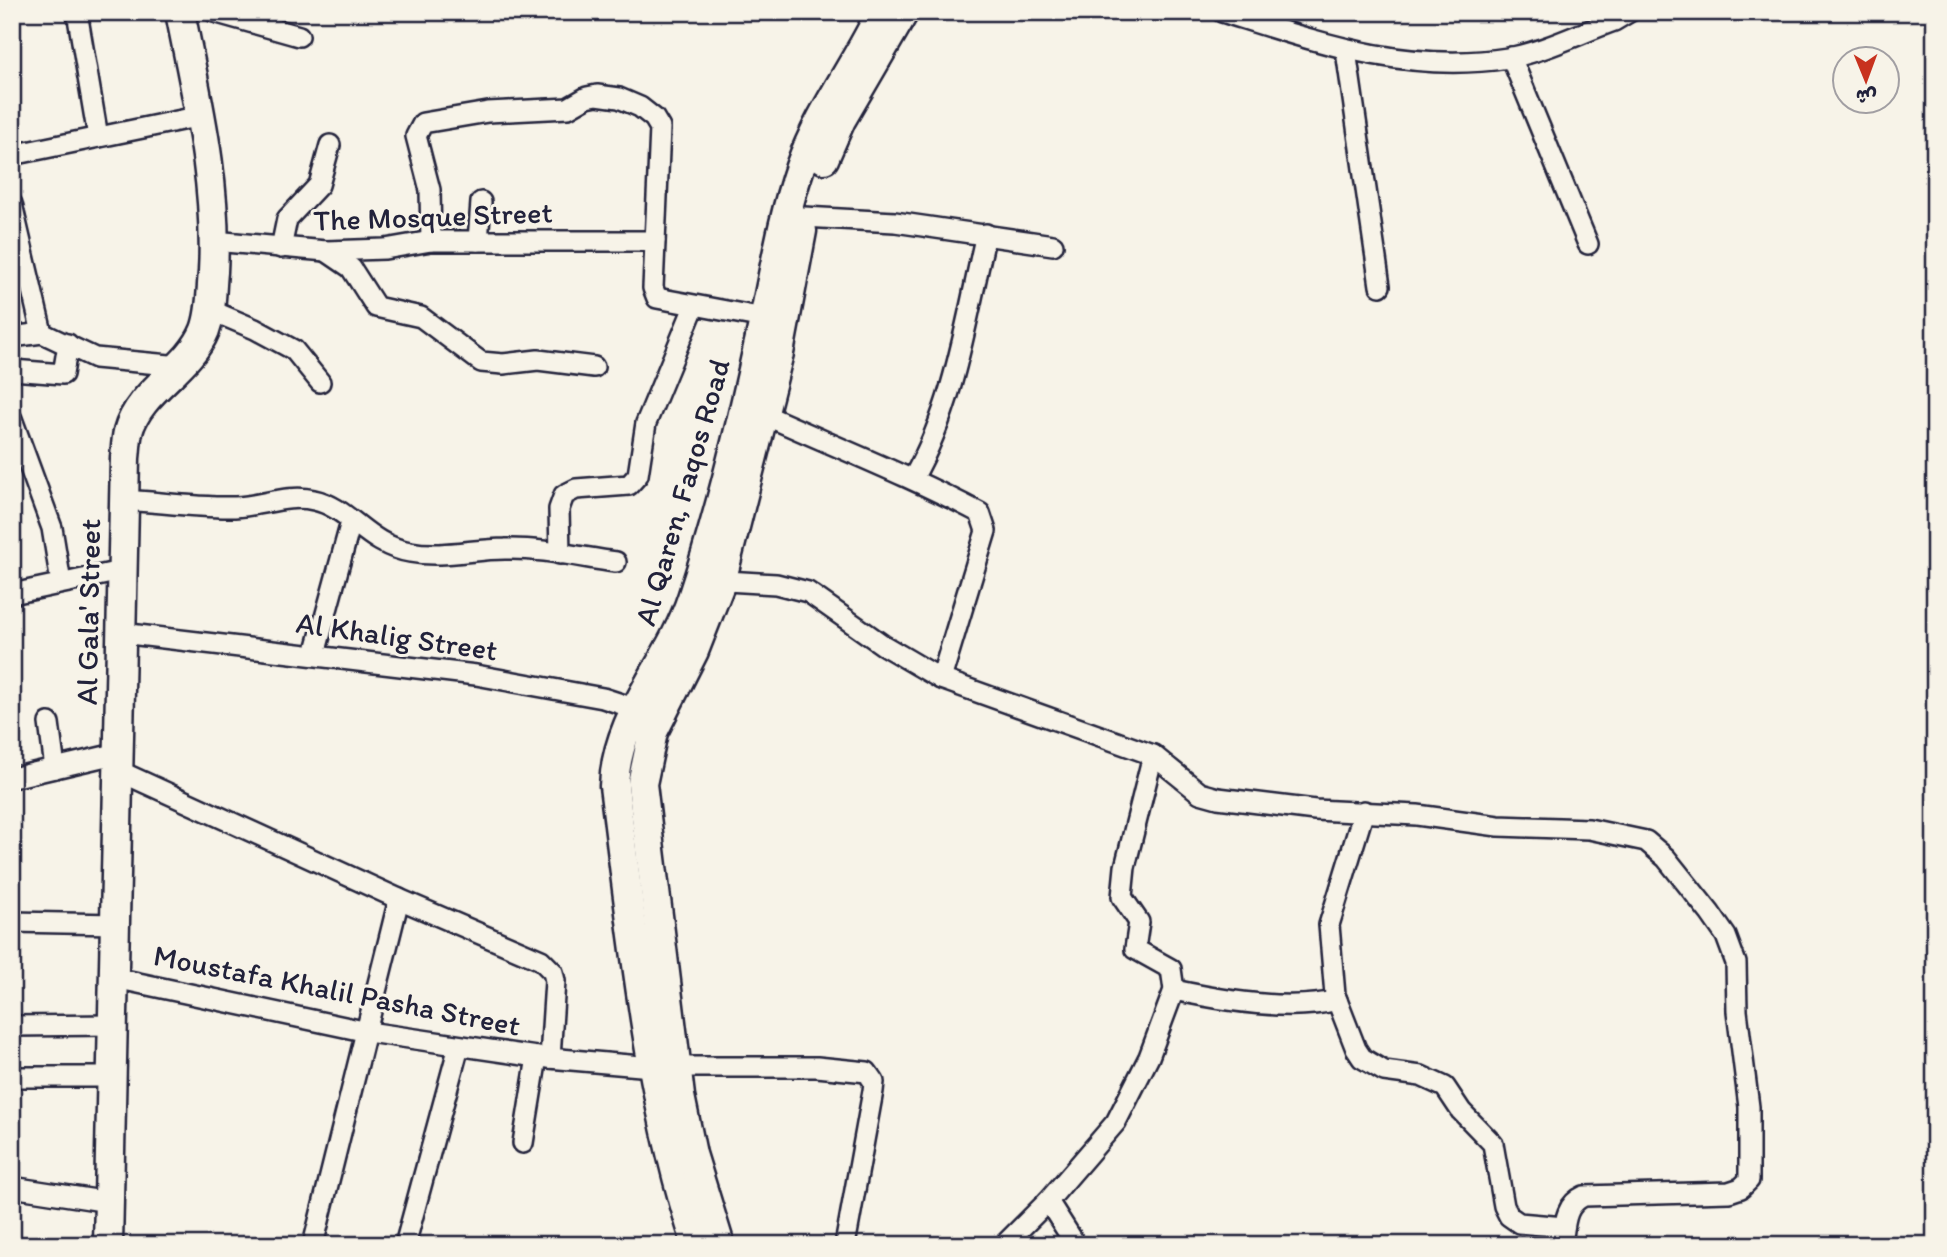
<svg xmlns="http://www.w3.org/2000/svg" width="1947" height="1257" font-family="Itim,'Playpen Sans Arabic',sans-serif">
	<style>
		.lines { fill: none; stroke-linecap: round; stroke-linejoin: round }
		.street-casing { stroke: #22223b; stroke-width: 24 }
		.secondary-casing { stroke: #22223b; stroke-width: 33 }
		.street { stroke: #f7f3e8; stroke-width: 19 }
		.secondary { stroke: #f7f3e8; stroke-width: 28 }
		.labels { text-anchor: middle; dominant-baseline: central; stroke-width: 6; stroke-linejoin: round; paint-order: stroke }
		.street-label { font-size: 30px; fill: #22223b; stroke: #f7f3e8 }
	</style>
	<rect width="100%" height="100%" fill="#f7f3e8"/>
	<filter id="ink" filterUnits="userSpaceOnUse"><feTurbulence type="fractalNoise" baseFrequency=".0143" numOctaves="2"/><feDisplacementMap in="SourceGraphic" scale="14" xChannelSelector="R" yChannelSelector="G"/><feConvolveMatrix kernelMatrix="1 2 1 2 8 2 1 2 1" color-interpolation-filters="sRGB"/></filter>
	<g filter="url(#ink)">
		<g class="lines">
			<g class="street-casing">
				<g id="street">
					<polyline points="77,12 98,137"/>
					<polyline points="214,12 299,36"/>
					<path d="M1222,12C1318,42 1406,74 1508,58C1543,52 1580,33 1614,21L1629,12"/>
					<polyline points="1346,51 1380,286"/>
					<polyline points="1511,57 1588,244"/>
					<polyline points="12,155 201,116"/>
					<polyline points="12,204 42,333"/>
					<polyline points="804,217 895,222 1053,245"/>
					<polyline points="214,241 326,251 385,249 431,241 655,241"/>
					<polyline points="431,241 430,190 416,136 423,123 488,112 568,108 587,97 597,95 619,98 640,107 654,118 660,128 653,288 657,298 764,318"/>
					<polyline points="478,241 481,202"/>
					<polyline points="281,248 287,219 319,185 330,145"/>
					<polyline points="326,251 351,268 376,307 421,317 481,362 503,364 538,360 594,367"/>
					<polyline points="210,310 255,329 294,350 320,382"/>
					<polyline points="12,337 42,333 95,358 180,366"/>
					<polyline points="12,370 63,374 68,344"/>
					<path d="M763,414C836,447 910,476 980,513L986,531L941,679"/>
					<polyline points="12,419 52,528 61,583"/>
					<path d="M913,478C955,405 967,315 986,234"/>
					<path d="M124,500C160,502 198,508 235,507C261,506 288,494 314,500C349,507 367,545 410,552C442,558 473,549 505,549C542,548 579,557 616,562"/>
					<polyline points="560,554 559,509 564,495 576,489 629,485 638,475 646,423 694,307"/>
					<path d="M710,580L776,584L808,592L883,645L941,679L1153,755L1200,793L1218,798L1315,810L1417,815L1498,826L1589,829L1646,841L1666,858L1710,913L1726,936L1736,963L1737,1011L1749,1107V1180L1741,1188L1729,1192L1584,1196C1564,1205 1565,1225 1562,1245"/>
					<polyline points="12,594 121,571"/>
					<polyline points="121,633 476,675 603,698 646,712"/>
					<polyline points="315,654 351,522"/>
					<polyline points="49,723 55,768"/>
					<polyline points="119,771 399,899 541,960 553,972 555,981 550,1058"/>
					<polyline points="12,778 119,753"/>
					<polyline points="1364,811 1329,925 1335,995 1356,1049 1362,1058 1384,1071 1421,1076 1445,1087 1461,1111 1493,1144 1504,1206 1509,1216 1519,1223 1564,1227"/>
					<polyline points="12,922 116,924"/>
					<polyline points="115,978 368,1032 537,1057 652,1067 817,1067 867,1072 874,1082 873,1091 845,1245"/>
					<path d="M1174,990C1220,1000 1292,1012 1337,1000"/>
					<polyline points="12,1026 114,1025"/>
					<polyline points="12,1077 112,1077"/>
					<polyline points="523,1143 537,1057"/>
					<polyline points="12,1187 109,1202"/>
					<polyline points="1048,1201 1076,1245"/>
					<polyline points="313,1245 399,899"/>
					<polyline points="405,1245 459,1046"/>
					<polyline points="1004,1245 1048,1201 1116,1122 1149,1057 1174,990 1171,969 1135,949 1139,922 1122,897 1125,867 1153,755"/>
				</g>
			</g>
			<g class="secondary-casing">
				<g id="secondary">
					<polyline points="824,159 841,120 904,12"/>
					<path d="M108,1245L125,458C126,450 126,440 128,432C139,390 189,370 205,330C212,311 211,291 213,272C218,183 197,99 180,12"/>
					<path d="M697,1245C648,1096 634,940 614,786C616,715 670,664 692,598C719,517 740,430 758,347C772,287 780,225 800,167C820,110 856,65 881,12"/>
					<polyline points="720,1245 692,1154 680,1096 642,784 653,732 694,651 721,582 779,353 802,231"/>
				</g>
			</g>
			<use href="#street" class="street"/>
			<use href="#secondary" class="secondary"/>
		</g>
	</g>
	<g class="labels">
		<g class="street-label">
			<text transform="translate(433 216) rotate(-2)">The Mosque Street</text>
			<text transform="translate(682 492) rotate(-74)">Al Qaren, Faqos Road</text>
			<text transform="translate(88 612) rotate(-89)">Al Gala' Street</text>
			<text transform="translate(397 636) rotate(8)">Al Khalig Street</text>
			<text transform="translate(337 990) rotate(11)">Moustafa Khalil Pasha Street</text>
		</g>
	</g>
	<rect width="1947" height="1257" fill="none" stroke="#f7f3e8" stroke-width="42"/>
	<rect x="21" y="21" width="1905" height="1215" fill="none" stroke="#22223b" stroke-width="2.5" filter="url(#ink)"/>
	<g transform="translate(1866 80) rotate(179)"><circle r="33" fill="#f7f3e8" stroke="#a29fa3" stroke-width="2"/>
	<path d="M0-5L12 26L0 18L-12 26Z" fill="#c8321e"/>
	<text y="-10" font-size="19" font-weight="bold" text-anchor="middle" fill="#22223b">ش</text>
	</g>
</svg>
